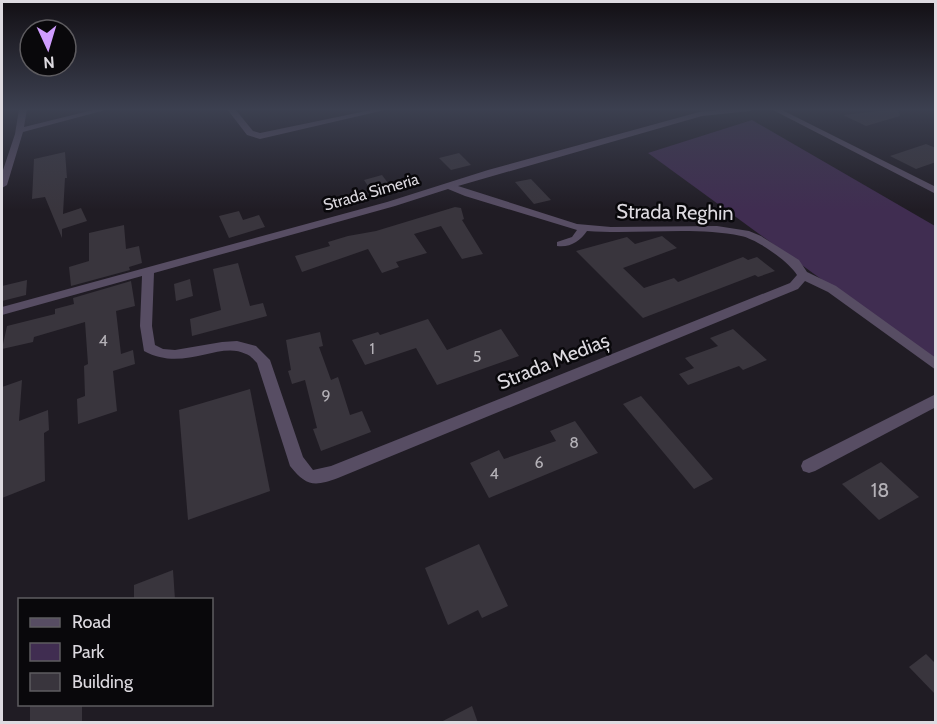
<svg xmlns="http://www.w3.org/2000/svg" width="937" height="724" font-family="Cabin,sans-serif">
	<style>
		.green { fill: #402d51 }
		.building { fill: #39353d }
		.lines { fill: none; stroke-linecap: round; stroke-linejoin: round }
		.minor { fill: #574d63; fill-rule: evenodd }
		.labels { text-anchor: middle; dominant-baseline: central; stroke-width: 5; stroke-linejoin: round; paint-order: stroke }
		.far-street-label { font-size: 16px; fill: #dddae0; stroke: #09080b }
		.number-label { font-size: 16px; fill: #b4b1b7 }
		.street-label { font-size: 20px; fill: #dddae0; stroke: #09080b }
		.near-number-label { font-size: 20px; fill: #b4b1b7 }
	</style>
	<rect width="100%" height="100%" fill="#201c24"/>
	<polygon class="green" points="752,120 935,226 935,362 648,153"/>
	<g class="building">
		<polygon points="898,109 900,116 866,126 843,115"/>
		<polygon points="926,144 936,148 936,162 916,169 890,156"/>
		<polygon points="65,152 67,178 65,178 63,214 81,208 87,221 62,229 62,238 45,197 32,199 34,159"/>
		<polygon points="459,153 471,165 451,170 439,158"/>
		<polygon points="382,175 391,187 372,192 364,180"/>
		<polygon points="531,179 551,200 534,204 515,182"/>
		<polygon points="455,207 461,208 464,219 462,220 483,254 462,259 441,226 414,234 427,253 396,262 399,267 382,273 368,249 302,272 295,256 330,246 328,242 348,236 376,231"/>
		<polygon points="239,211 243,220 259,215 265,227 229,238 219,216"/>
		<polygon points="124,225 126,249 139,246 142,263 129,267 130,270 71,286 69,267 89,261 89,233"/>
		<polygon points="662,236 677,248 623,268 644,288 674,278 678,282 743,257 748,260 757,257 775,271 758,277 755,275 643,318 576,251 627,237 635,244"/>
		<polygon points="238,263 250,306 263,303 267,316 192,336 190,319 221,310 213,269"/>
		<polygon points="190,279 193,296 176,301 174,284"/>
		<polygon points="27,280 26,295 2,301 2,286"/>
		<polygon points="131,281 135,306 116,311 121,354 133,350 135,364 113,371 117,411 78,424 77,399 85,396 84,366 88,364 85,322 34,337 33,342 2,349 7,326 55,314 55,309 74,304 73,298"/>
		<polygon points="428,319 447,350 501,329 519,356 437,385 416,348 365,365 352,340 378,332 380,335"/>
		<polygon points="733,329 767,360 743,370 739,366 688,385 679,374 694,368 685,358 718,346 710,338"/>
		<polygon points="320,332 323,346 319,347 331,380 338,377 350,415 362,411 371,432 321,451 313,429 317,428 305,380 292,384 288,371 291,370 286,340"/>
		<polygon points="22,380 19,421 48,410 49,430 44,433 45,481 2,498 2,387"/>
		<polygon points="250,389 270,491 188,520 179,410"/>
		<polygon points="641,396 713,479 694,489 623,404"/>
		<polygon points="575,421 598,453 489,498 470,463 499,450 504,459 556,441 550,431"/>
		<polygon points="881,462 919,497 879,520 842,484"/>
		<polygon points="479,544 508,606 482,618 478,610 448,625 425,568"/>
		<polygon points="173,570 175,600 134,600 134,585"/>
		<polygon points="926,654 936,664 936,695 909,667"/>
		<rect x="30" y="705" width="52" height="18"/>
		<polygon points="472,706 478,723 439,723"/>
	</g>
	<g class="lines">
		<g class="minor">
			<polygon points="19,109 27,109 24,127 97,109 109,109 23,132 7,185 2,188 2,173 15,134"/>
			<polygon points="227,109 235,109 253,131 260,133 376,109 389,109 260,139 247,135"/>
			<path d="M731,109H754L750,111L702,116L458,186L577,224L611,227L717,226L749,231L761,236L799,260L807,272L836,286L936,358V370L828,292L805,281L798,289L338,478C314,487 306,486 290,466L257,363C254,360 250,355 246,354C219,340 184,373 144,351L140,326L142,276L2,315V307L387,202L488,170L699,112ZM448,189L465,196L577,230L572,237L557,242V246C570,248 580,241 587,231C636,235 694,226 741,236C757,239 788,261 797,275L790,283L331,466L313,470L303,457L270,360L256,346L237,341L222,342L175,350L163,349L155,345L152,326L154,273L395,206Z"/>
			<polygon points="771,109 780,109 936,187 936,194"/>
			<polygon points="936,394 936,407 815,471 809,473 803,471 801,466 803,461"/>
		</g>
	</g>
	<linearGradient id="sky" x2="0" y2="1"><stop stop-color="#120f14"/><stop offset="0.52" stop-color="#3c4050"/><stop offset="1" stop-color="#3c4050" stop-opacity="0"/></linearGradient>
	<rect width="937" height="210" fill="url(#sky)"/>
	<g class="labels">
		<g class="far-street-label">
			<text transform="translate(371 192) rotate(-16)">Strada Simeria</text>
		</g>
		<g class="number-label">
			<text x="103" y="340">4</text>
			<text x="372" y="348">1</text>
			<text x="477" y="356">5</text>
			<text x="326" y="395">9</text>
			<text x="574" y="442">8</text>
			<text x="539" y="462">6</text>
			<text x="494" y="473">4</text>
		</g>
		<g class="street-label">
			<text transform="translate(675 212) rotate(1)">Strada Reghin</text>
			<text transform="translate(553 361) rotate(-22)">Strada Mediaș</text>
		</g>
		<g class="near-number-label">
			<text x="880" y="490">18</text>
		</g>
	</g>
	<rect width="937" height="724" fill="none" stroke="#dddae0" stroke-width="6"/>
	<rect x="18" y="598" width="195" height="108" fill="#09080b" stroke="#5e5c60" stroke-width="1.5"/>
	<rect x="30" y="618" width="30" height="9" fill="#574d63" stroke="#5e5c60" stroke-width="1.5"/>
	<text x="72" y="628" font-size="18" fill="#dddae0">Road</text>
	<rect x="30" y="643" width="30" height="18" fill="#402d51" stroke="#5e5c60" stroke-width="1.5"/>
	<text x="72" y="658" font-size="18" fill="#dddae0">Park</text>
	<rect x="30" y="673" width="30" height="18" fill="#39353d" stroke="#5e5c60" stroke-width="1.5"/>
	<text x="72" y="688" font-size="18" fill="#dddae0">Building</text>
	<g transform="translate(48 48) rotate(176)"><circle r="28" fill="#09080b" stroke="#5e5c60" stroke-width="1.5"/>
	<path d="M0-4.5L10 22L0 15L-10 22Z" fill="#d09dff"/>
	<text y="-9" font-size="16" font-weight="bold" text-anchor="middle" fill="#dddae0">N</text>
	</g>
</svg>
